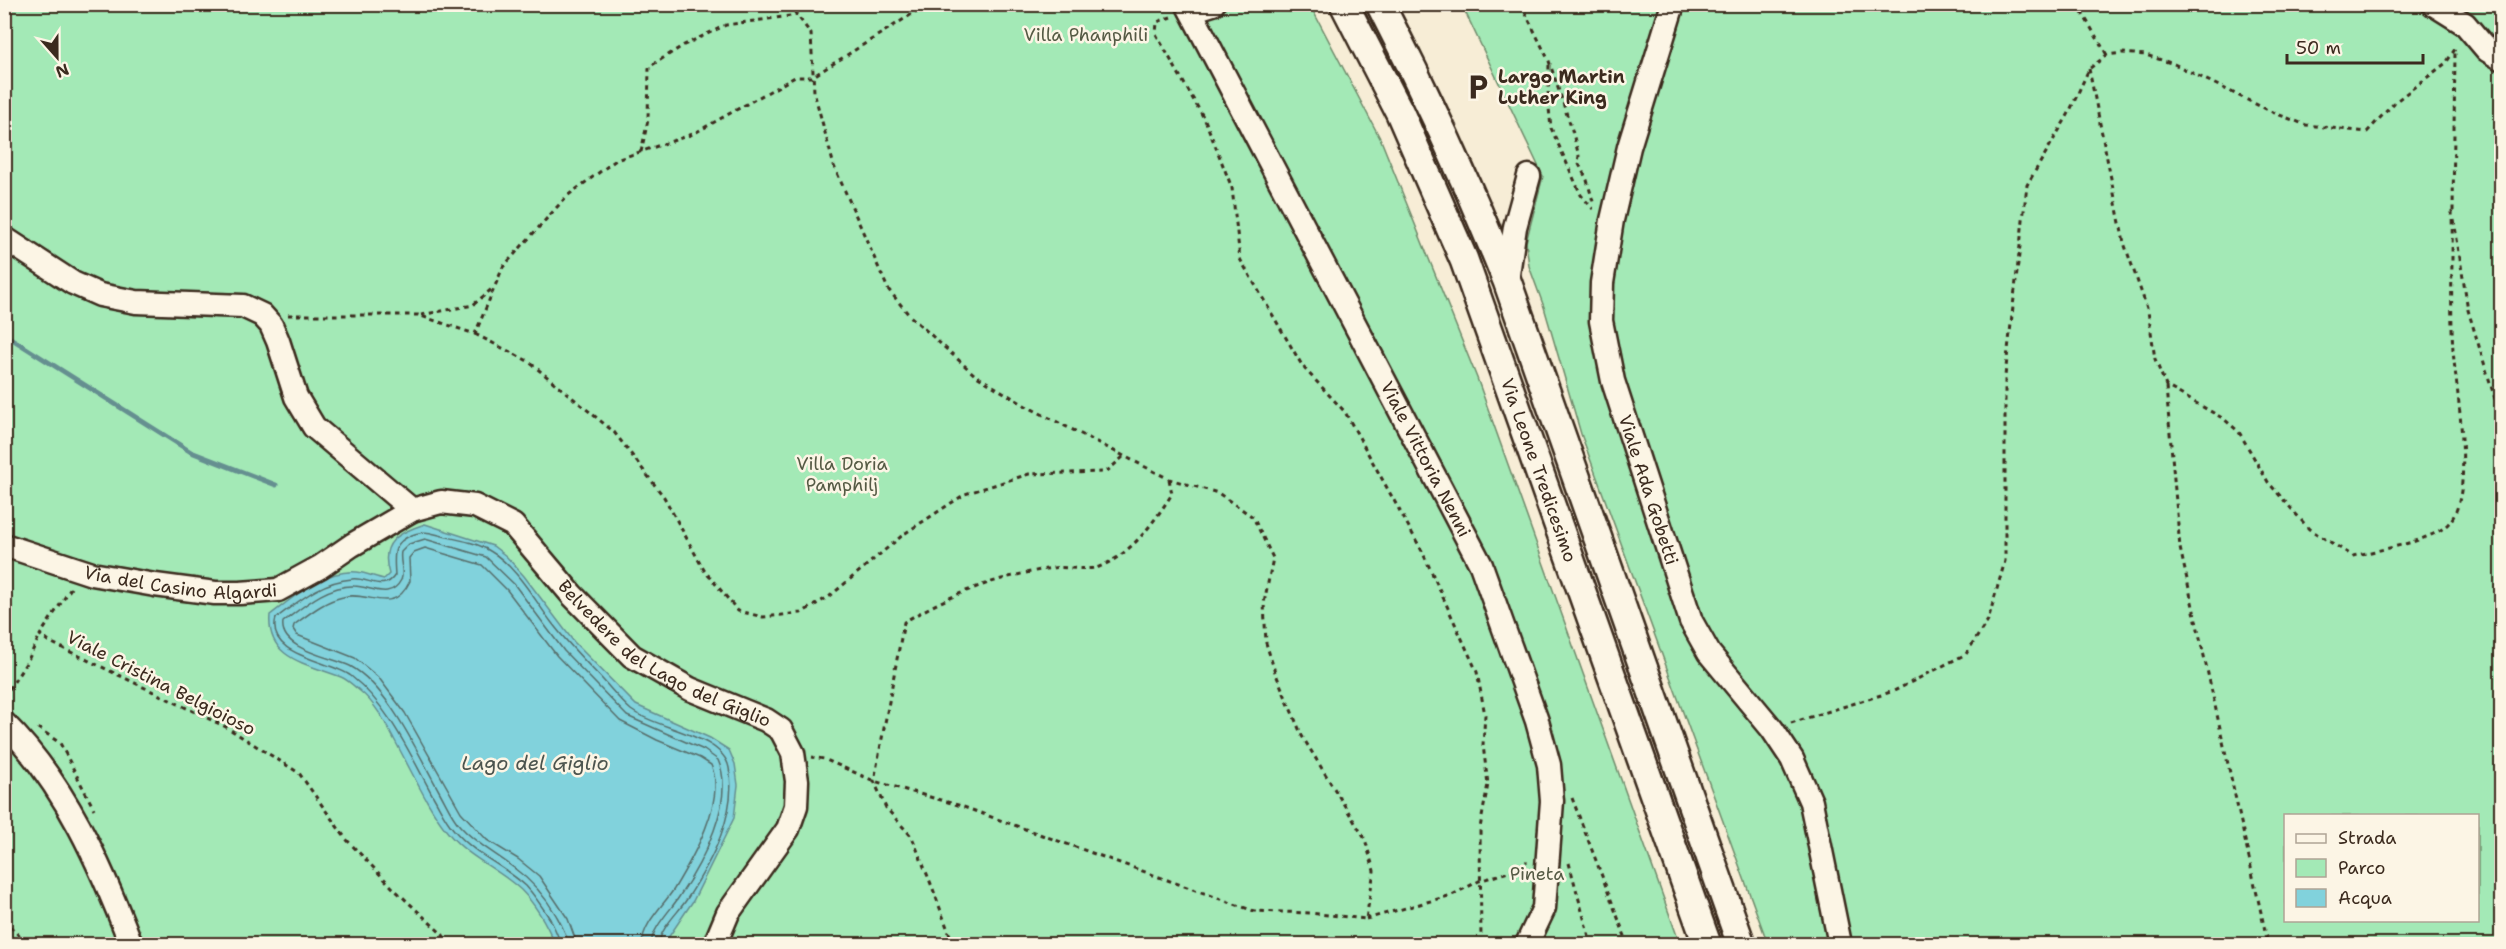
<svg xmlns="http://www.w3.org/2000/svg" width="2506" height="949" font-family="'Shantell Sans',sans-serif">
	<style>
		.green { fill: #a3e9b6; stroke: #6f8a6a; stroke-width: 1.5; fill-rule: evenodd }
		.water { fill: #81d2dc; stroke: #658f90; stroke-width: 1.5 }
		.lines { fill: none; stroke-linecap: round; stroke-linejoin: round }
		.shore { stroke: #576d6a; stroke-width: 1.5 }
		.stream { stroke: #658f90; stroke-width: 5 }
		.minor-casing { stroke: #3b2a1e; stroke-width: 27 }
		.major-casing { stroke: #3b2a1e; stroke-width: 32 }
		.path { stroke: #3b2a1e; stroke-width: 3; stroke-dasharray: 4.5 4.5; stroke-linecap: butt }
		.minor { stroke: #fcf5e5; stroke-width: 22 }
		.major { stroke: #fcf5e5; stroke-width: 27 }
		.labels { text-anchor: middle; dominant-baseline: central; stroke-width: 5; stroke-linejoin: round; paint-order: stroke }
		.park-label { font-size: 18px; fill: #555a44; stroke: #fcf5e5 }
		.poi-label { font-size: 18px; font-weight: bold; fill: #3b2a1e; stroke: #fcf5e5; text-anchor: start }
		.street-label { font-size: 18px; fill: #3b2a1e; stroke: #fcf5e5 }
		.water-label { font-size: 20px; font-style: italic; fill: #4c544e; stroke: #fcf5e5 }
	</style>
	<rect width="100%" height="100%" fill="#f7edd6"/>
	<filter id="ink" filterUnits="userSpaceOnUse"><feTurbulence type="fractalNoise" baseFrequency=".0167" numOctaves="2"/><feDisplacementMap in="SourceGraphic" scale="12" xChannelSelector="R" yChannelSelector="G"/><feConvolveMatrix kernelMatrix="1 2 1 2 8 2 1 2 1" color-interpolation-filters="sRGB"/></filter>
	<g filter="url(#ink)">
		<g class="green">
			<polygon points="5,4 1310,5 1381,140 1477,378 1680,944 5,944"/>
			<path d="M1462,5H2501V944H1768L1581,434L1544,307L1529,266L1526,242L1543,176ZM2286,816H2478V920H2286Z"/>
		</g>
		<path class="water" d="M425,524L493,546L506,556L524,576L574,642L636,705L710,738L729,750L735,764L738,785L734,818L693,901L664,944H555C547,925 536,905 521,890C499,869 470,859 449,834C429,810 410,768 394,739C385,722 375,703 360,691C354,686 348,680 341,677C309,664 266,660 270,615C294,597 324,569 357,572C366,573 375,577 384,579L389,574C379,541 399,533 425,524Z"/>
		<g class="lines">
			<g class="shore">
				<path d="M560,944C559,936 554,927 550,919C543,908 535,896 526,886C503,865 475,855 454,830C445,820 440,808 433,796C410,754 389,706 351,676C331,660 265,657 276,618C299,601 322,581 352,579C368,577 384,593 395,575C394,556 391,543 412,535C428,529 431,534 447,537C461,540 477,543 490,551C516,566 534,599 552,623C568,644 585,661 603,680C612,690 621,701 631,710C656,729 723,735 729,768C738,813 711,862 687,899C679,912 660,928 659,944"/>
				<path d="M568,944C567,934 561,924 556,915C545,896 532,881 514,868C495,853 476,844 460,826C451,816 446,803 439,791C418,754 389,687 350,666C332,657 279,650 283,622C303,607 327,585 354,586C371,586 390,601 401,580C405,572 399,562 401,552L409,544L425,539L486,557L514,584L564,651L627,716L704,750L718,760C736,800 702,863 679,897C670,911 652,928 651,944"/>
				<path d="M577,944L568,919L539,876L518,859L487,840L461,812L405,713L379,678L355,658L297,635L293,629L294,625C309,614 324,601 343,597C369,590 393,617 410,581L409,558L414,552L425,548L482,565L507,590L557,656L620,721L657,740L700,758L711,765C727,800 692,859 674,889C663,906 643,923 642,944"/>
			</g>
			<polyline class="stream" points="4,334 191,452 276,485"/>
			<g class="minor-casing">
				<g id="minor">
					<path id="s1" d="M1187,4L1481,565L1537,721L1549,765L1552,801L1544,908L1527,944"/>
					<path id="s2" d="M1673,4L1629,147L1612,220L1602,283L1601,321L1613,381L1691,621L1709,653L1772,729L1792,759L1811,802L1840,944"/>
					<polyline points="2433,4 2465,24 2487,50 2502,59"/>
					<polyline points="1191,11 1213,4"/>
					<polyline points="4,238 73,283 100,295 136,302 243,306 262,315 271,325 278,341 296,397 314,427 412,510"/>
					<polyline points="1507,281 1515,227 1529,176"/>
					<path id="s3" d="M4,545L92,574L155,585L215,593H240L278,590L320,567L352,545L412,510L441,502L475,506L513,525L572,595L632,656L690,689L766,720L781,730L793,753L797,781L796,806L788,829L728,913L715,944"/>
					<path d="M4,723C65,783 101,866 131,944"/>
				</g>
			</g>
			<g class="major-casing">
				<g id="major">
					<path id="s4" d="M1344,4L1400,113L1464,260L1707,944"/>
					<path d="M1380,4C1427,95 1469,186 1507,281L1741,944"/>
				</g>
			</g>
			<g class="path">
				<polyline points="789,4 811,34 814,92 834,166 888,289 909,315 975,375 1026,406 1169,479 1218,493 1253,517 1273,558 1264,603 1266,643 1275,672 1302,736 1365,839 1374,871 1366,919 1310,913 1254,911 958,805 874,781 824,759 812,757"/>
				<polyline points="1521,4 1549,61 1572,130 1579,156 1578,162 1587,180 1594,205"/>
				<polyline points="2077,4 2107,55"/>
				<polyline points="1171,17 1157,22 1156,34 1205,120 1232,188 1240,259 1303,367 1345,412 1422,551 1477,672 1485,715 1483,745 1488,784 1480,828 1481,944"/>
				<polyline points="1549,65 1548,98 1551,128 1581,195 1593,209"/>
				<path d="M2089,69L2124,243L2148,311L2155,359L2166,386L2224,419L2239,432L2268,482L2309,529L2353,556C2377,550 2431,542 2448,524C2476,496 2456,390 2453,350C2450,303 2453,255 2452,209"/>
				<polyline points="641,152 648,120 649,67 684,45 726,25 797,15"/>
				<polyline points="2453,211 2455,52"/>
				<polyline points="2454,220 2468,310 2502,422"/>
				<polyline points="288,315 418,315 475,334 503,267 567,196 616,160 693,134 795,77 812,77 928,4"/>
				<polyline points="421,315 473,305 494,287"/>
				<polyline points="475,334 528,361 614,432 664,497 704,570 738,611 763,617 801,613 830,596 904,534 965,494 1029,474 1106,472 1123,457"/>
				<polyline points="2166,387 2180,548 2268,944"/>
				<polyline points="71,588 40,635 48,641 226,727 299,773 346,839 393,888 443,935 448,944"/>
				<polyline points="4,697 28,660 40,635"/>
				<polyline points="1791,723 1894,691 1966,654 1988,620 2005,561 2005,376 2027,185 2068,115 2089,69 2107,55 2122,53 2146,55 2174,64 2272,112 2306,125 2367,132 2395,102 2446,63 2457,46"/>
				<polyline points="38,728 60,743 94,809"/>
				<polyline points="1572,798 1628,944"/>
				<polyline points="1569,863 1591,944"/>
				<polyline points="1366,919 1452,895 1479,881 1518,869 1527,861"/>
				<polyline points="4,920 27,944"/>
				<path d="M953,944L933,889L912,837L886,808L874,781L904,622C950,594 999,576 1053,568C1067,566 1085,571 1099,567C1132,554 1154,522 1172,494L1169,479"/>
			</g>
			<use href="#minor" class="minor"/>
			<use href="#major" class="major"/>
		</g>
	</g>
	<defs>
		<g id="parking-bare" transform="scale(2.07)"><path d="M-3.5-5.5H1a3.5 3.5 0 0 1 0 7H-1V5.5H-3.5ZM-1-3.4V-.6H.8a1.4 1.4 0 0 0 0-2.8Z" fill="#3b2a1e" stroke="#fcf5e5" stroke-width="2.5" paint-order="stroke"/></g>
	</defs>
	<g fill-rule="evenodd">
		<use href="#parking-bare" x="1478" y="87"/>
	</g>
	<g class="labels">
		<g class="park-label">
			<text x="1086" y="35">Villa Phanphili</text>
			<text x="842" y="464">Villa Doria<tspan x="842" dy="21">Pamphilj</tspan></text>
			<text x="1537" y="874">Pineta</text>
		</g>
		<g class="poi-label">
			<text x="1498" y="77">Largo Martin<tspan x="1498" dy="21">Luther King</tspan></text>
		</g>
		<g class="street-label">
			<text stroke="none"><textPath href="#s1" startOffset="514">Viale Vittoria Nenni</textPath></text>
			<text stroke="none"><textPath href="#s4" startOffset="506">Via Leone Tredicesimo</textPath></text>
			<text stroke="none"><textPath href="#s2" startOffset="502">Viale Ada Gobetti</textPath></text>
			<text stroke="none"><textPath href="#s3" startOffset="182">Via del Casino Algardi</textPath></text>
			<text stroke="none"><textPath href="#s3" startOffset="746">Belvedere del Lago del Giglio</textPath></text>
			<text transform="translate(161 683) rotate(27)">Viale Cristina Belgioioso</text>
		</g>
		<g class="water-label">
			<text x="535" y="763">Lago del Giglio</text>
		</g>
	</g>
	<rect width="2506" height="949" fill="none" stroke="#fcf5e5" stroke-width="24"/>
	<rect x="12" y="12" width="2482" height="925" fill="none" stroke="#3b2a1e" stroke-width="2" filter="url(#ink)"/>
	<rect x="2284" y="814" width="195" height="108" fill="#fcf5e5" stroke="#afa495" stroke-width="1.5"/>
	<rect x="2296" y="834" width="30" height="9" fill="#fcf5e5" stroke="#afa495" stroke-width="1.5"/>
	<text x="2338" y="844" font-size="18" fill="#3b2a1e">Strada</text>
	<rect x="2296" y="859" width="30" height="18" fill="#a3e9b6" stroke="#afa495" stroke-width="1.5"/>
	<text x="2338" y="874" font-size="18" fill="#3b2a1e">Parco</text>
	<rect x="2296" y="889" width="30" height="18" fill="#81d2dc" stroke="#afa495" stroke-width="1.5"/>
	<text x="2338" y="904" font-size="18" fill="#3b2a1e">Acqua</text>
	<g transform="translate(57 57) rotate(159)" stroke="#fcf5e5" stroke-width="4.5" paint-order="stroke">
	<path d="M0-4.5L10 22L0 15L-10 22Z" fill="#3b2a1e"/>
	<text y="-9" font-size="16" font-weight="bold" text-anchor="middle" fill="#3b2a1e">N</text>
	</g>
	<path d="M2287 54v9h136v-9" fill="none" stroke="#3b2a1e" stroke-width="3"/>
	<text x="2296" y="54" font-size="18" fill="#3b2a1e" stroke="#fcf5e5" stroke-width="4.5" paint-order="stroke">50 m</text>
</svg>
